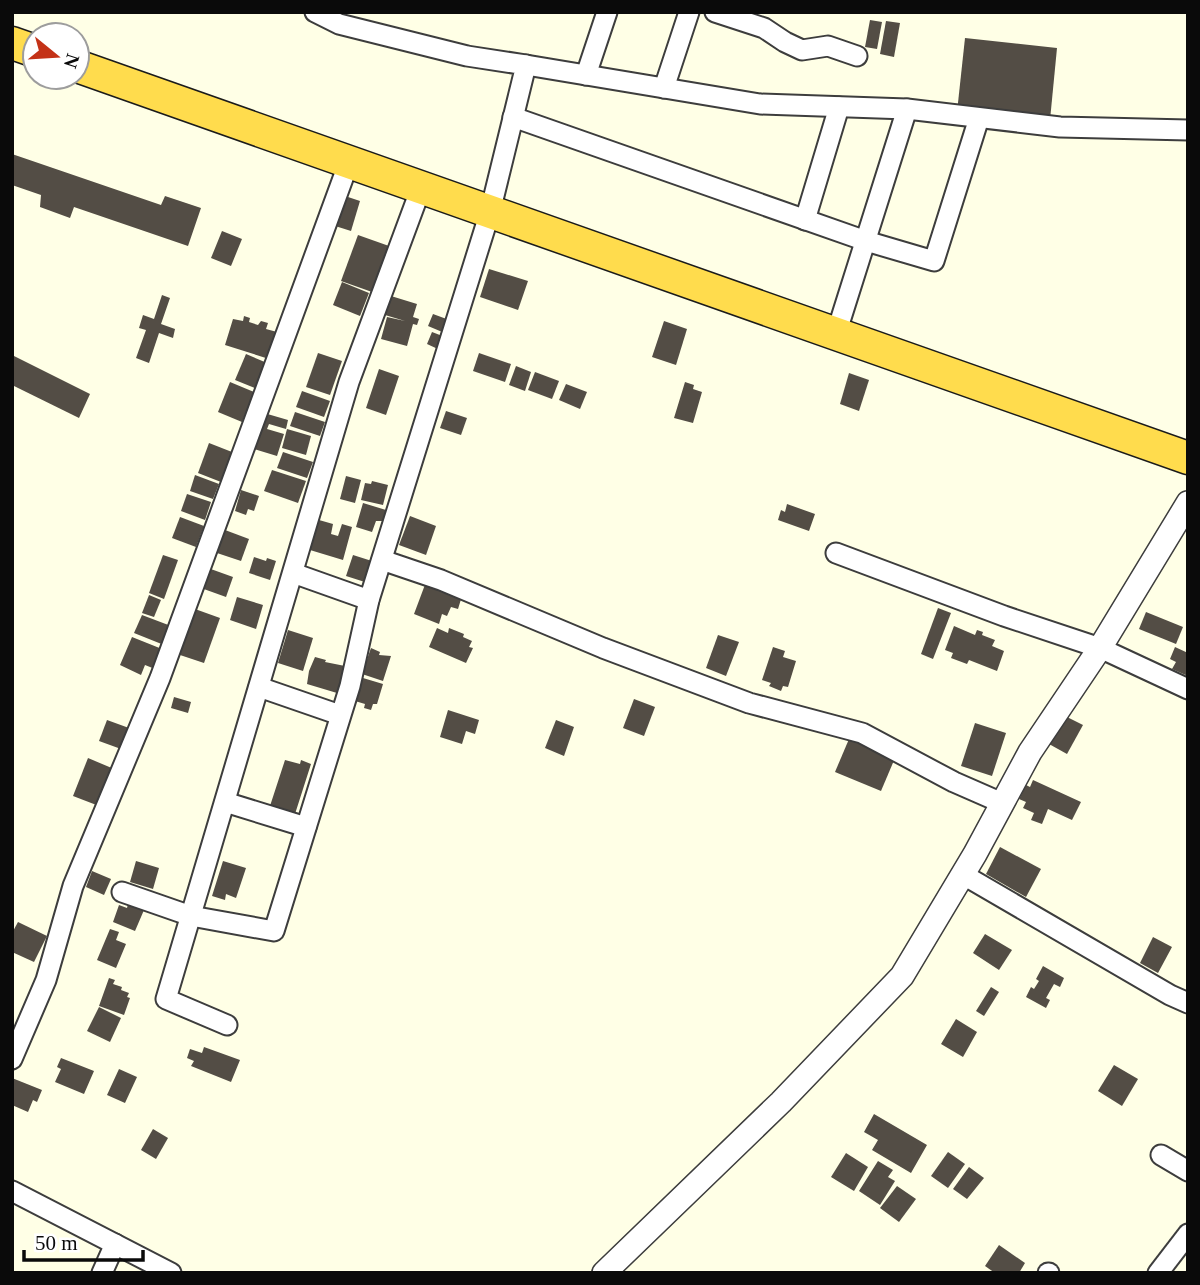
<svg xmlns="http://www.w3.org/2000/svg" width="1200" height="1285" font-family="Georgia,serif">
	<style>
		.building { fill: #534d45 }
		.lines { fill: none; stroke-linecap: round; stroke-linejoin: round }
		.minor-casing { stroke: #3d3d3d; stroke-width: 23 }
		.tertiary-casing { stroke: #3d3d3d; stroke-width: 26 }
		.trunk-casing { stroke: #1b1b1b; stroke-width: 35 }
		.minor { stroke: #fff; stroke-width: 19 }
		.tertiary { stroke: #fff; stroke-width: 23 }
		.trunk { stroke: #ffdc4d; stroke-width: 32 }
	</style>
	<rect width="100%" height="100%" fill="#ffffe6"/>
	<g class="building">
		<polygon points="870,20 882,22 877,49 865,47"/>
		<polygon points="886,21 900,23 894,57 880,54"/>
		<polygon points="965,38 1057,48 1050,120 957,112"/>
		<polygon points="12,154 161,205 165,196 201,208 188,246 74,207 70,218 40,207 41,195 12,185"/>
		<polygon points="342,195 360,201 351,231 332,225"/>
		<polygon points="222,231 242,239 231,266 211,258"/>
		<polygon points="358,235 389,246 372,292 341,281"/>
		<polygon points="489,269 528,281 518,310 480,297"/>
		<polygon points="342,282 369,293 360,316 333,305"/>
		<polygon points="162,295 170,298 161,324 175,329 173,338 159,333 149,363 136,358 146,330 139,328 143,315 154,319"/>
		<polygon points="391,296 417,304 413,317 419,319 417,325 413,324 407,346 381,339 387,317 405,321 385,315"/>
		<polygon points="433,314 452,321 447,334 428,326"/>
		<polygon points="244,316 250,318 249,322 258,325 261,321 268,323 266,329 277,332 269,359 225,345 233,319 243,321"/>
		<polygon points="664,321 687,329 676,365 652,357"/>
		<polygon points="432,332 445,337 440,350 427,344"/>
		<polygon points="318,353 342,361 330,395 306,387"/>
		<polygon points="479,353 511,364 505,382 473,371"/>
		<polygon points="246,354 267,363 257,389 235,380"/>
		<polygon points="12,355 90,394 79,418 12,385"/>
		<polygon points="516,366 531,372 525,391 509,385"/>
		<polygon points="379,369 399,376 386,415 366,408"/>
		<polygon points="535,372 559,381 552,399 528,390"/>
		<polygon points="849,373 869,380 859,411 840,404"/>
		<polygon points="230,382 254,392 242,422 218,412"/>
		<polygon points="685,382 694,385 693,389 702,392 693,423 674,418"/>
		<polygon points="566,384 587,392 580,409 559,400"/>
		<polygon points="302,391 330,401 324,417 296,407"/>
		<polygon points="446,411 467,418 461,435 440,428"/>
		<polygon points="295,412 325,422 320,436 290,426"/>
		<polygon points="264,413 288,420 286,429 269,424 267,429 284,434 277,456 254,449"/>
		<polygon points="287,429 311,436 306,455 282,448"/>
		<polygon points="209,443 232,452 221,482 198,473"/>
		<polygon points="283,452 313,462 307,478 277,468"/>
		<polygon points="272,470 306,481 298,503 264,491"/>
		<polygon points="195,475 219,484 213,499 190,491"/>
		<polygon points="346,476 361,480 355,503 340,499"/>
		<polygon points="372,481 388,485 383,505 361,500 365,483 371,484"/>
		<polygon points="241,490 259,496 254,511 248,509 246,515 235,511"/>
		<polygon points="187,494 211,502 205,520 181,511"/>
		<polygon points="363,503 386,510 383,521 376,521 372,532 356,527"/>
		<polygon points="787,504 815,514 809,531 778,520 781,510 785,512"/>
		<polygon points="410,516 436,526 426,555 399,545"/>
		<polygon points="180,517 204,526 196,547 172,538"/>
		<polygon points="319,520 333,524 331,534 338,536 342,524 352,527 343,560 310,550"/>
		<polygon points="225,530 249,539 241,561 217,553"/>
		<polygon points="163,555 178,560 164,599 149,593"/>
		<polygon points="353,555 375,562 368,583 346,576"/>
		<polygon points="254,557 266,561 267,558 276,561 270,580 249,573"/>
		<polygon points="208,568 233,577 226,597 201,588"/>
		<polygon points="426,582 462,596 458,609 451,607 447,616 442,614 439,624 414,614"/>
		<polygon points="149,595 161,600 154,617 142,613"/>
		<polygon points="237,597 263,605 256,629 230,620"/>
		<polygon points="938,608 951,613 933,659 921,654"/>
		<polygon points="195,609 220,618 204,663 180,655"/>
		<polygon points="1146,612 1183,627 1176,644 1139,629"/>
		<polygon points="142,615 171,626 164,645 134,633"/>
		<polygon points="954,626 975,635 977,630 983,632 982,635 995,640 992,646 1004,651 997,671 969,660 967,664 951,658 953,653 945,650"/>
		<polygon points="437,628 448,633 449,628 464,634 463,637 472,641 469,647 473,648 466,663 429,647"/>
		<polygon points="288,630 313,638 303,671 278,663"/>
		<polygon points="718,635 739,642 726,676 706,668"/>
		<polygon points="132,637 162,649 155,669 145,665 141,675 120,665"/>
		<polygon points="773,647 785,651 783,657 796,661 788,687 783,686 781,691 769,686 771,683 762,680"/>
		<polygon points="1175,647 1188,653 1188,676 1172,669 1176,662 1170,659"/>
		<polygon points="371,648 380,652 379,655 391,656 383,681 362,674"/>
		<polygon points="315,657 326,660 325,662 345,666 337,693 307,684 309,671"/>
		<polygon points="363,678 383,684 377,704 373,704 371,710 364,708 365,704 355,701"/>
		<polygon points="174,697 191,702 188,713 171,708"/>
		<polygon points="634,699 655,707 644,736 623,728"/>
		<polygon points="448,710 479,720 475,734 466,731 462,744 440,737"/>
		<polygon points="1065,716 1083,725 1067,754 1049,744"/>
		<polygon points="107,720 129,728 121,749 99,741"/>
		<polygon points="556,720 574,727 564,756 545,748"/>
		<polygon points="975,723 1006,733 992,776 961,766"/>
		<polygon points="849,739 895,758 881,791 835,772"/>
		<polygon points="88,758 114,769 99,806 73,796"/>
		<polygon points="285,760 300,764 301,760 311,764 295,814 270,806"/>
		<polygon points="1033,780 1081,802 1072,820 1048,809 1042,824 1031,820 1034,813 1023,808 1026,802 1019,799 1026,785 1030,787"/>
		<polygon points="1000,847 1041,869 1026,897 986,874"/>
		<polygon points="136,861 159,868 153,889 130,882"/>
		<polygon points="223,861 246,868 236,898 226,894 225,900 212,896"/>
		<polygon points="92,871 111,879 104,895 86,887"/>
		<polygon points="128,904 144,910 135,931 113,922 119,905 127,908"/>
		<polygon points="18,922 47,936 34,962 12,952 12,933"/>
		<polygon points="110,929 119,932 116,940 126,944 116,968 97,960"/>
		<polygon points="985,934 1012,950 999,970 973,953"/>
		<polygon points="1153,937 1172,947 1158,973 1140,963"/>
		<polygon points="1043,966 1064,978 1060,987 1054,984 1046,998 1050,1000 1046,1008 1026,997 1031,987 1034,989 1039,981 1036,979"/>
		<polygon points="109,978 115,980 113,984 122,987 121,990 129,993 127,997 130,998 124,1015 99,1006"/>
		<polygon points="991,987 999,992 984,1016 976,1011"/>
		<polygon points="99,1007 121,1018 110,1042 87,1031"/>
		<polygon points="956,1019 977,1032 963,1057 941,1044"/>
		<polygon points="204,1047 240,1060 231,1082 191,1066 194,1061 187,1058 190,1049 202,1053"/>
		<polygon points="61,1058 94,1071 84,1094 55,1082 61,1069 57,1067"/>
		<polygon points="1114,1065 1138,1079 1122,1106 1098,1091"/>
		<polygon points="119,1069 137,1077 125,1103 107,1095"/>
		<polygon points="12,1078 42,1090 37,1102 33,1100 28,1112 12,1105"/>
		<polygon points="874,1114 927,1145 911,1173 872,1150 878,1140 864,1132"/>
		<polygon points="153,1129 168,1138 156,1159 141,1150"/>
		<polygon points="948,1152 965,1164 948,1188 931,1176"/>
		<polygon points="846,1153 868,1167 854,1191 831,1177"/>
		<polygon points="878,1161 893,1170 888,1177 895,1181 880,1205 859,1191"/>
		<polygon points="969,1167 984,1178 967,1199 953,1189"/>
		<polygon points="897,1186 916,1199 899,1222 880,1208"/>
		<polygon points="999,1245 1025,1263 1019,1273 995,1273 985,1266"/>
	</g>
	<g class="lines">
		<g class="minor-casing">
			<g id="minor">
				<polyline points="715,12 764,28 785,42 802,50 828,46 857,56"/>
				<polyline points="526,65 760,104 907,109 1060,127 1188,130"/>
				<polyline points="586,75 607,12"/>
				<polyline points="664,88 689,12"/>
				<polyline points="513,117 866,241 934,261 979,118"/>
				<polyline points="805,220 839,107"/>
				<polyline points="836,334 907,109"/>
				<polyline points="836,553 1004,616 1100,648 1188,689"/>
				<polyline points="382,560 441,580 603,648 749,703 862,733 954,782 1002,803"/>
				<polyline points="293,573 369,600"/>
				<polyline points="259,687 340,715"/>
				<polyline points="225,802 306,827"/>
				<polyline points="962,874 1170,995 1188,1003"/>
				<polyline points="122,892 191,916 274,931 350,686 369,600 490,212 526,65 467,56 339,24 315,12"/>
				<polyline points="227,1025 166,999 349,382 421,188"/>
				<polyline points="12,1059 46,980 73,886 160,678 349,162"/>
				<polyline points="1161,1155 1188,1171"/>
				<polyline points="12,1191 171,1273"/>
				<polyline points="102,1273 115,1244"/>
				<polyline points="1048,1273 1049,1273"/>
				<polyline points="1158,1273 1188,1234"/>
			</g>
		</g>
		<g class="tertiary-casing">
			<polyline id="tertiary" points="604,1273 781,1102 902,976 975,854 1030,752 1100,648 1188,503"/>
		</g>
		<g class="trunk-casing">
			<g id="trunk">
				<polyline points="12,43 35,51"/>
				<polyline points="77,66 1188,458"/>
			</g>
		</g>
		<use href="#minor" class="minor"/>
		<use href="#tertiary" class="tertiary"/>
		<use href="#trunk" class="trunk"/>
	</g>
	<rect width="1200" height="1285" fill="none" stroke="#0a0a0a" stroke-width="28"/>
	<g transform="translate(56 56) rotate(108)"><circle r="33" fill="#ffffff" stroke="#9d9d9d" stroke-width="2"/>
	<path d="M0-5L12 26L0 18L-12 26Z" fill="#c43217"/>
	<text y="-10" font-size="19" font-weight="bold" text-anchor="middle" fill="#0a0a0a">N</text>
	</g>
	<path d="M24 1250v10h119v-10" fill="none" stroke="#0a0a0a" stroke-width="3.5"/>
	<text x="35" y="1250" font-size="21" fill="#0a0a0a" stroke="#ffffff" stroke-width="5" paint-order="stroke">50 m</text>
</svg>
